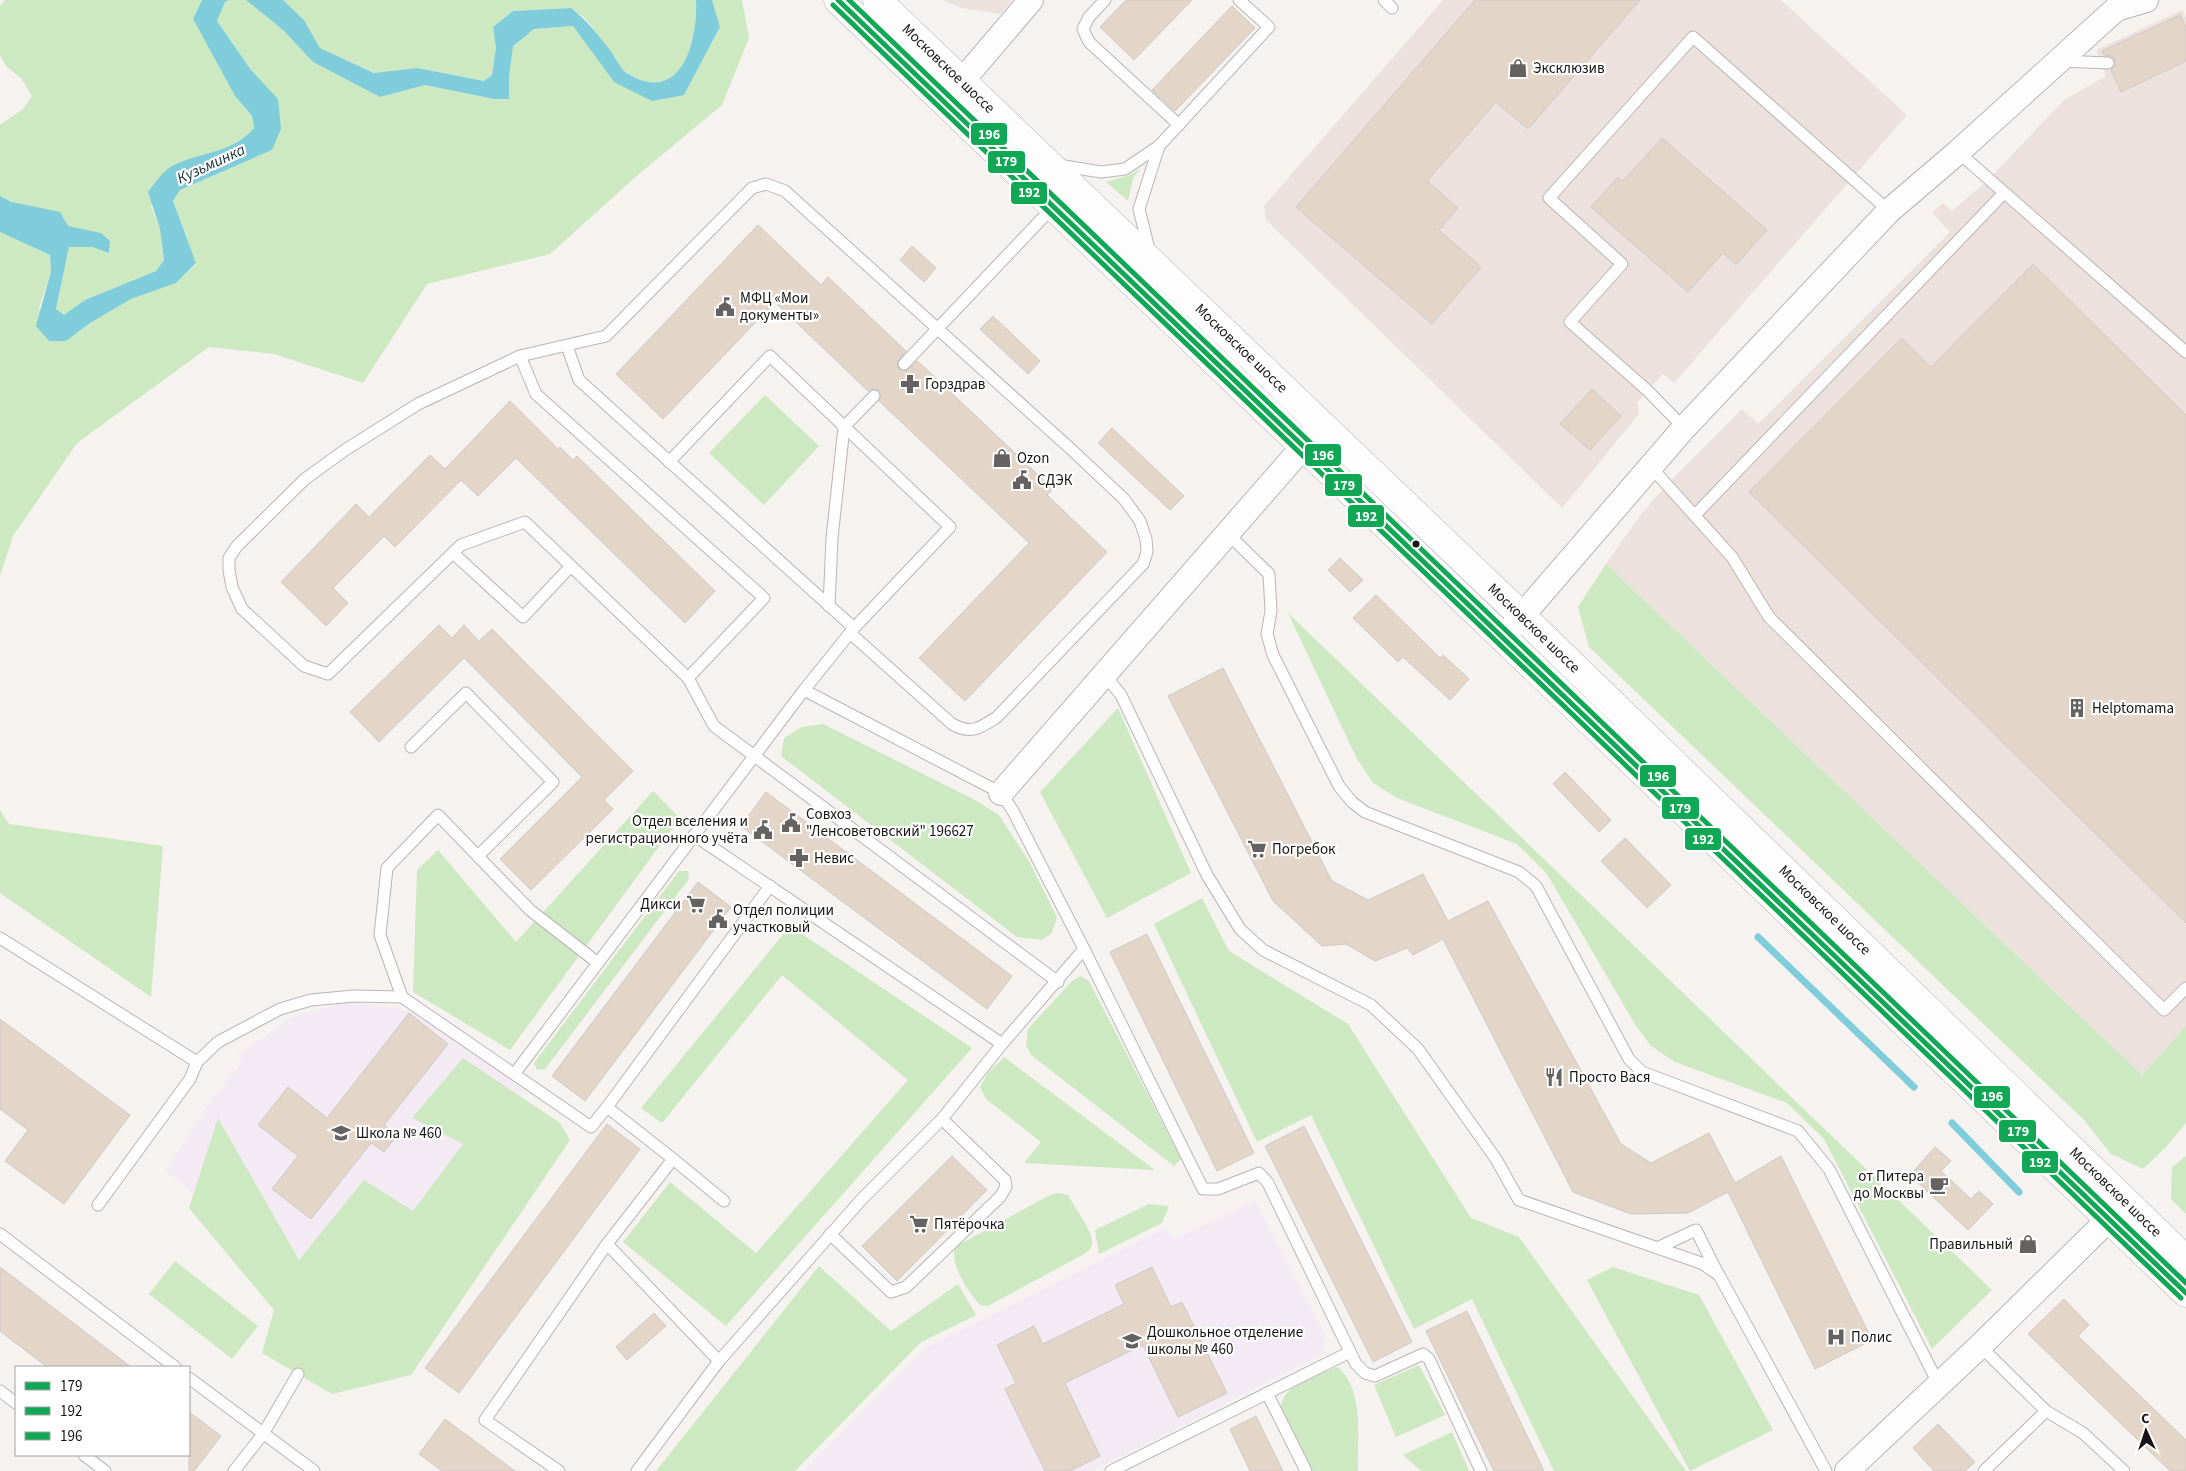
<svg xmlns="http://www.w3.org/2000/svg" width="2186" height="1471" font-family="'Source Sans 3',sans-serif">
	<style>
		.built { fill: #ece1dd }
		.education { fill: #f4eaf3 }
		.green { fill: #cde9c1 }
		.water { fill: #7fccda }
		.lines { fill: none; stroke-linecap: round; stroke-linejoin: round }
		.stream { stroke: #7fccda; stroke-width: 7 }
		.building { fill: #e3d5c8; stroke: #cccac8 }
		.lane-casing { stroke: #b9b6b5; stroke-width: 13 }
		.street-casing { stroke: #b9b6b5; stroke-width: 26 }
		.highway-casing { stroke: #b9b6b5; stroke-width: 29 }
		.lane { stroke: #fefdfd; stroke-width: 11 }
		.street { stroke: #fefdfd; stroke-width: 24 }
		.highway { stroke: #fefdfd; stroke-width: 28 }
		.bus-1-casing { stroke: #fff; stroke-width: 9 }
		.bus-2-casing { stroke: #fff; stroke-width: 9 }
		.bus-3-casing { stroke: #fff; stroke-width: 9 }
		.bus-1 { stroke: #10a855; stroke-width: 5 }
		.bus-2 { stroke: #10a855; stroke-width: 5 }
		.bus-3 { stroke: #10a855; stroke-width: 5 }
		.bus-dot { fill: #181514; stroke: #fff; stroke-width: 2 }
		.labels { text-anchor: middle; dominant-baseline: central; stroke-width: 4.5; stroke-linejoin: round; paint-order: stroke }
		.street-label { font-size: 15px; fill: #181514; stroke: #fff }
		.poi-label { font-size: 15px; fill: #181514; stroke: #fff; text-anchor: start }
		.water-label { font-size: 16px; font-style: italic; fill: #1a3338; stroke: #fff }
		.line-badge { stroke: #fff; stroke-width: 2 }
		.badge-label { font-size: 14px; text-anchor: middle; font-weight: bold; fill: #fff }
	</style>
	<rect width="100%" height="100%" fill="#f6f2f0"/>
	<g class="built">
		<polygon points="942,0 1012,0 1001,14 962,8"/>
		<polygon points="1443,0 1781,0 1907,115 1674,383 1663,374 1637,403 1639,414 1562,508 1266,220 1264,206"/>
		<polygon points="2182,10 2186,18 2186,1026 2142,1075 1606,564 1639,517 1667,484 1742,409 1758,424 1950,232 1932,213 1943,203 1952,211 1988,180 2064,100 2106,76 2096,50"/>
	</g>
	<g class="education">
		<polygon points="353,1001 429,1015 524,1091 354,1320 165,1171 214,1096 242,1063 237,1056 293,1016"/>
		<polygon points="1255,1201 1325,1334 1323,1354 1092,1471 803,1471 925,1348 1165,1228 1174,1239"/>
	</g>
	<g class="green">
		<path d="M5,0H202L193,19L235,96L252,116L254,128C233,151 200,158 172,167L151,206L160,229L164,260L156,271L85,300L64,316L56,309L69,247H92L109,253L110,241L67,226L0,196V125L23,109L32,96L21,78L6,66L0,55V6Z"/>
		<polygon points="229,0 246,0 283,30 313,62 380,97 425,85 494,99 509,76 512,46 534,29 573,26 614,82 684,95 720,27 712,0 742,0 749,38 722,105 639,174 550,254 427,284 363,383 274,354 209,347 77,443 13,536 0,576 0,232 50,255 51,271 39,308 66,341 90,323 131,299 176,283 196,264 173,201 180,190 272,150 277,99 251,70 217,21 225,2"/>
		<path d="M283,0H696C698,41 682,106 628,74C615,67 599,32 586,20C582,15 576,12 571,8L513,11L493,27L496,48L492,75L484,81L417,68L375,73L320,48L304,20Z"/>
		<polygon points="1141,168 1133,178 1128,201 1106,182 1130,175"/>
		<polygon points="765,395 819,446 764,505 709,453"/>
		<polygon points="1606,564 2142,1075 2186,1026 2186,1123 2166,1147 2143,1169 2111,1154 2083,1119 1589,647 1578,607"/>
		<polygon points="1288,613 1992,1290 1932,1349 1824,1139 1787,1103 1675,1062 1651,1046 1636,1026 1547,874 1517,844 1397,798 1373,783 1357,759"/>
		<polygon points="1118,708 1191,873 1107,918 1040,792"/>
		<polygon points="823,724 973,799 999,815 1030,863 1057,917 1052,933 1042,940 1017,937 781,756 784,738 802,727"/>
		<polygon points="653,791 680,818 510,1050 413,992 417,870 438,850 516,942"/>
		<polygon points="0,810 9,824 163,846 151,997 0,893"/>
		<polygon points="679,871 688,871 689,879 545,1069 537,1070 534,1063"/>
		<polygon points="1202,898 1229,951 1348,1024 1471,1218 1519,1237 1686,1471 1554,1471 1472,1299 1414,1329 1311,1115 1257,1142 1154,924"/>
		<polygon points="790,926 972,1048 726,1326 623,1242 670,1182 756,1253 908,1080 782,975 662,1123 641,1108"/>
		<polygon points="1081,976 1089,981 1181,1159 1174,1166 1031,1055 1026,1045 1028,1029 1072,981"/>
		<polygon points="1004,1057 1155,1170 1024,1163 1041,1142 986,1099 980,1087 988,1073"/>
		<polygon points="463,1058 560,1123 570,1140 411,1375 332,1394 262,1353 274,1310 189,1208 218,1118 299,1260 364,1180 413,1211 463,1144 412,1118"/>
		<polygon points="2186,1156 2186,1214 2171,1199 2172,1167"/>
		<path d="M1059,1193L1068,1195C1074,1206 1091,1229 1092,1241C1093,1248 1088,1251 1084,1254L988,1306L980,1305C968,1292 950,1265 955,1247L1050,1195Z"/>
		<polygon points="1149,1204 1169,1206 1162,1223 1099,1254 1095,1230"/>
		<polygon points="175,1261 258,1326 232,1359 149,1294"/>
		<polygon points="819,1266 891,1331 958,1284 976,1315 921,1342 795,1471 656,1471"/>
		<polygon points="1613,1267 1699,1295 1773,1430 1690,1471 1587,1280"/>
		<polygon points="1419,1365 1445,1415 1396,1437 1374,1385"/>
		<path d="M1338,1367C1365,1392 1357,1437 1358,1471H1313L1281,1408C1281,1385 1319,1374 1338,1367Z"/>
		<polygon points="1452,1432 1469,1471 1421,1471 1403,1455"/>
	</g>
	<g class="water">
		<path d="M202,0H229L225,2L217,21L251,70L278,99L281,129L272,150L180,190L173,201L196,263L176,283L131,299L90,323L66,341H49L36,326L51,271L50,255L0,232V196L12,202L60,212L68,226L101,233L110,241L109,253L92,247H69L56,309L64,315L85,300L156,271L164,260L160,229L148,192C155,183 162,172 172,166C201,151 230,155 254,128L252,116L235,96L193,19Z"/>
		<path d="M246,0H283L304,20L320,48L374,73L417,68L484,81L492,75L496,48L493,27L513,11L571,8C588,21 599,36 612,53C616,59 622,71 628,74C682,106 698,40 696,0H712L720,27L684,95L652,101L614,82L573,26L534,29L513,46L509,76V99H494L425,85L380,97L313,62L283,30Z"/>
	</g>
	<g class="lines">
		<g class="stream">
			<polyline points="1758,937 1914,1087"/>
			<polyline points="1952,1123 2019,1192"/>
		</g>
	</g>
	<g class="building">
		<polygon points="1126,0 1192,0 1134,60 1100,27"/>
		<polygon points="1475,0 1640,0 1528,129 1496,102 1427,181 1458,208 1439,230 1481,267 1432,324 1296,207"/>
		<polygon points="1232,6 1255,28 1175,111 1152,90"/>
		<polygon points="2180,15 2186,27 2186,61 2121,92 2111,70 2115,67 2115,60 2112,56 2104,55 2102,51"/>
		<polygon points="1662,138 1767,230 1736,265 1723,253 1688,292 1591,207 1618,177 1623,181"/>
		<polygon points="758,225 821,285 828,277 906,351 897,362 899,369 907,371 917,361 922,365 1053,489 1047,495 1107,552 965,701 919,658 1029,543 879,401 881,394 879,390 872,389 868,391 775,302 663,419 616,374"/>
		<polygon points="912,246 936,268 924,282 900,260"/>
		<polygon points="2033,264 2186,415 2186,923 1749,492 1902,338 1931,367"/>
		<polygon points="993,316 1040,361 1028,374 980,329"/>
		<polygon points="1592,389 1621,416 1590,450 1560,424"/>
		<polygon points="510,401 558,449 560,447 573,460 577,456 715,591 685,623 516,458 478,496 461,480 395,547 384,536 333,588 348,603 326,626 281,582 356,504 369,517 430,455 445,469"/>
		<polygon points="1112,428 1184,496 1170,510 1098,443"/>
		<polygon points="1340,558 1363,580 1350,592 1328,570"/>
		<polygon points="1376,595 1440,658 1443,655 1469,679 1450,700 1403,657 1398,662 1353,618"/>
		<polygon points="439,625 452,638 464,625 479,641 492,629 633,771 604,800 613,809 531,890 500,859 582,777 464,658 379,742 350,712"/>
		<polygon points="1223,668 1332,881 1368,900 1423,874 1448,921 1488,901 1621,1144 1651,1163 1709,1133 1735,1183 1781,1156 1872,1340 1815,1369 1728,1192 1688,1213 1631,1214 1573,1192 1443,939 1413,955 1407,948 1375,961 1346,944 1322,946 1273,901 1168,696"/>
		<polygon points="1565,772 1611,820 1599,832 1553,784"/>
		<polygon points="766,792 1012,976 987,1009 741,826"/>
		<polygon points="1625,838 1671,885 1647,908 1601,861"/>
		<polygon points="698,882 731,907 585,1101 552,1076"/>
		<polygon points="1147,934 1254,1153 1217,1171 1110,952"/>
		<polygon points="409,1013 448,1044 384,1125 397,1135 384,1152 371,1143 311,1219 272,1189 298,1156 258,1125 288,1087 327,1118"/>
		<polygon points="0,1019 130,1115 64,1204 5,1161 28,1130 0,1109"/>
		<polygon points="607,1124 640,1149 459,1393 425,1368"/>
		<polygon points="1304,1126 1412,1342 1373,1362 1265,1146"/>
		<polygon points="1935,1147 1951,1161 1941,1171 1971,1199 1979,1191 1993,1204 1968,1230 1910,1175"/>
		<polygon points="952,1156 987,1190 897,1281 862,1246"/>
		<polygon points="0,1267 131,1367 47,1367 0,1331"/>
		<polygon points="1152,1267 1171,1307 1182,1302 1227,1393 1178,1417 1143,1345 1065,1383 1100,1456 1070,1471 1045,1471 1005,1389 1016,1383 997,1345 1034,1326 1043,1344 1124,1304 1115,1285"/>
		<polygon points="2064,1299 2089,1325 2078,1336 2186,1440 2186,1471 2170,1471 2028,1334"/>
		<polygon points="1467,1311 1544,1471 1494,1471 1426,1331"/>
		<polygon points="654,1313 666,1326 627,1360 616,1347"/>
		<polygon points="189,1412 221,1436 194,1471 189,1471"/>
		<polygon points="1256,1416 1283,1471 1250,1471 1230,1429"/>
		<polygon points="445,1419 515,1471 442,1471 419,1454"/>
		<polygon points="1938,1424 1975,1462 1965,1471 1934,1471 1913,1448"/>
	</g>
	<g class="lines">
		<g class="lane-casing">
			<g id="lane">
				<polyline points="1105,0 1089,17 1083,29 1089,42 1179,125"/>
				<polyline points="1384,0 1392,8"/>
				<polyline points="2061,61 2108,63"/>
				<polyline points="1958,152 2186,352"/>
				<polyline points="1058,165 1101,172 1125,169 1159,146 1269,27 1239,0"/>
				<polyline points="1150,253 1139,209 1159,146"/>
				<polyline points="567,346 579,380 854,628"/>
				<polyline points="520,356 536,394 764,598 688,678 714,726 1058,982"/>
				<polyline points="904,364 1054,206"/>
				<polyline points="1684,428 1648,391 1570,322 1622,264 1549,198 1693,37 1889,211"/>
				<polyline points="1650,466 1732,557 1769,617 2164,1010 2186,988"/>
				<polyline points="1696,514 2003,194"/>
				<polyline points="1227,533 1269,574 1271,611 1267,634 1273,655 1339,786 1352,802 1365,812 1519,872 1536,886 1629,1059 1642,1072 1798,1131 1829,1169 1939,1385"/>
				<polyline points="453,553 523,617 571,566"/>
				<polyline points="829,606 832,538 844,427 874,396"/>
				<polyline points="1104,674 1121,695 1207,875 1240,929 1263,950 1371,1005 1418,1049 1496,1159 1519,1200 1701,1263 1719,1275 1826,1471"/>
				<path d="M688,678L525,522L461,545L328,674L304,666L242,609L232,587L229,570V558L237,546L305,479L345,450L418,404L520,356L606,336L752,188L766,184L785,191L1073,451L1124,499L1140,521L1146,539L1147,552L1143,564L997,717C980,728 971,735 952,724L850,633"/>
				<polyline points="804,690 1001,793 1013,811 1084,949 1203,1189 1218,1189 1259,1173 1268,1183 1356,1364 1365,1373 1375,1376 1423,1354 1429,1359 1481,1471"/>
				<polyline points="411,747 466,693 553,782 478,856"/>
				<polyline points="694,835 1002,1044"/>
				<polyline points="0,938 197,1062 218,1042 280,1009 311,1000 354,996 402,997 591,1127 607,1107 673,1159 607,1244 485,1420 559,1471"/>
				<polyline points="402,997 380,935 387,868 438,815 530,910 598,963"/>
				<polyline points="515,1073 804,690 854,628 950,527 770,356 669,462"/>
				<polyline points="607,1107 770,886"/>
				<polyline points="673,1159 724,1201"/>
				<polyline points="98,1205 190,1079 197,1062"/>
				<polyline points="0,1234 175,1367"/>
				<polyline points="830,1234 891,1292 906,1287 1000,1197 1006,1187 1005,1180 942,1119"/>
				<polyline points="607,1244 719,1361"/>
				<polyline points="1657,1248 1696,1230 1718,1274"/>
				<polyline points="1980,1346 2046,1411 2083,1433 2124,1471"/>
				<polyline points="189,1378 314,1471"/>
				<polyline points="0,1391 16,1403"/>
				<polyline points="1267,1393 1306,1471"/>
				<polyline points="84,1455 105,1471"/>
				<polyline points="234,1471 263,1434 298,1374"/>
				<polyline points="637,1471 719,1361 861,1200 942,1119 1002,1044 1084,949"/>
				<polyline points="1111,1471 1350,1352"/>
				<polyline points="1984,1471 2046,1411"/>
			</g>
		</g>
		<g class="street-casing">
			<g id="street">
				<polyline points="962,81 1031,0"/>
				<polyline points="1502,639 1684,428 1889,211 1958,152 2116,9 2146,0"/>
				<polyline points="1001,793 1316,432"/>
				<polyline points="1847,1471 1980,1346 2109,1219"/>
			</g>
		</g>
		<g class="highway-casing">
			<g id="highway">
				<polyline points="838,0 2186,1293"/>
				<path id="s1" d="M877,0L1522,616L2186,1260"/>
			</g>
		</g>
		<use href="#lane" class="lane"/>
		<use href="#street" class="street"/>
		<use href="#highway" class="highway"/>
		<g class="bus-1-casing">
			<polyline id="bus-1" points="838,0 2186,1293"/>
		</g>
		<g class="bus-2-casing">
			<polyline id="bus-2" points="833,5 2181,1298"/>
		</g>
		<g class="bus-3-casing">
			<polyline id="bus-3" points="849,0 2186,1283"/>
		</g>
		<use href="#bus-1" class="bus-1"/>
		<use href="#bus-2" class="bus-2"/>
		<use href="#bus-3" class="bus-3"/>
	</g>
	<defs>
		<g id="shop-bare" transform="scale(1.5)"><path d="M-5-2.5h2.3a2.7 3.5 0 0 1 5.4 0H5L5.5 6h-11ZM-1.5-2.5h3a1.5 2.3 0 0 0-3 0Z" fill="#666261" stroke="#fff" stroke-width="2.5" paint-order="stroke"/></g>
		<g id="civic-bare" transform="scale(1.5)"><path d="M-.6-6.5H3V-4.5H.6V-3L4-1V1h2V6H-6V1h2V-1L-.6-3ZM-1.2 2.5V6h2.4V2.5Z" fill="#666261" stroke="#fff" stroke-width="2.5" paint-order="stroke"/></g>
		<g id="pharmacy-bare" transform="scale(1.5)"><path d="M-2-6h4v4h4v4h-4v4h-4v-4h-4v-4h4Z" fill="#666261" stroke="#fff" stroke-width="2.5" paint-order="stroke"/></g>
		<g id="building-bare" transform="scale(1.5)"><path d="M-4-6H4V6H1V3H-1V6H-4ZM-2.5-4.3h1.7v1.8h-1.7ZM.8-4.3h1.7v1.8H.8ZM-2.5-1h1.7V.8h-1.7ZM.8-1h1.7V.8H.8Z" fill="#666261" stroke="#fff" stroke-width="2.5" paint-order="stroke"/></g>
		<g id="supermarket-bare" transform="scale(1.5)"><path d="M-6-5.5h2.5l.6 2H6L4.5 2H-2.5L-4.4-4H-6ZM-1.5 3.2a1.3 1.3 0 1 0 .1 0ZM3 3.2a1.3 1.3 0 1 0 .1 0Z" fill="#666261" stroke="#fff" stroke-width="2.5" paint-order="stroke"/></g>
		<g id="restaurant-bare" transform="scale(1.5)"><path d="M-5-6h1v4h1v-4h1v4h1v-4h1v5L-1.5 .5V6h-2V.5L-5-1ZM5-6V6H3V1.5H1.5Q1.5-4 5-6Z" fill="#666261" stroke="#fff" stroke-width="2.5" paint-order="stroke"/></g>
		<g id="school-bare" transform="scale(1.5)"><path d="M0-5L7-2L0 1L-7-2ZM-4 1L0 2.5L4 1V4Q0 6-4 4Z" fill="#666261" stroke="#fff" stroke-width="2.5" paint-order="stroke"/></g>
		<g id="cafe-bare" transform="scale(1.5)"><path d="M-5.5-4.5H6V0H3Q3 3.5 0 3.5H-2.5Q-5.5 3.5-5.5 0ZM3-3.2v2h1.7v-2ZM-6 4.5H4V6H-6Z" fill="#666261" stroke="#fff" stroke-width="2.5" paint-order="stroke"/></g>
		<g id="hospital-bare" transform="scale(1.5)"><path d="M-5-5h3v3.5h4V-5h3V5h-3V1.5h-4V5h-3Z" fill="#666261" stroke="#fff" stroke-width="2.5" paint-order="stroke"/></g>
	</defs>
	<g fill-rule="evenodd">
		<use href="#shop-bare" x="1518" y="68"/>
		<use href="#civic-bare" x="725" y="307"/>
		<use href="#pharmacy-bare" x="910" y="384"/>
		<use href="#shop-bare" x="1002" y="458"/>
		<use href="#civic-bare" x="1022" y="480"/>
		<use href="#building-bare" x="2077" y="708"/>
		<use href="#civic-bare" x="791" y="823"/>
		<use href="#civic-bare" x="763" y="830"/>
		<use href="#supermarket-bare" x="1257" y="849"/>
		<use href="#pharmacy-bare" x="799" y="858"/>
		<use href="#supermarket-bare" x="696" y="904"/>
		<use href="#civic-bare" x="718" y="919"/>
		<use href="#restaurant-bare" x="1554" y="1077"/>
		<use href="#school-bare" x="341" y="1133"/>
		<use href="#cafe-bare" x="1939" y="1185"/>
		<use href="#supermarket-bare" x="919" y="1224"/>
		<use href="#shop-bare" x="2028" y="1244"/>
		<use href="#hospital-bare" x="1836" y="1337"/>
		<use href="#school-bare" x="1132" y="1341"/>
	</g>
	<circle class="bus-dot" cx="1416" cy="544" r="4.5"/>
	<g class="labels">
		<g class="street-label">
			<text stroke="none"><textPath href="#s1" startOffset="99">Московское шоссе</textPath></text>
			<text stroke="none"><textPath href="#s1" startOffset="504">Московское шоссе</textPath></text>
			<text stroke="none"><textPath href="#s1" startOffset="909">Московское шоссе</textPath></text>
			<text stroke="none"><textPath href="#s1" startOffset="1314">Московское шоссе</textPath></text>
			<text stroke="none"><textPath href="#s1" startOffset="1719">Московское шоссе</textPath></text>
		</g>
		<g class="poi-label">
			<text x="1533" y="68">Эксклюзив</text>
			<text x="740" y="298">МФЦ «Мои<tspan x="740" dy="17">документы»</tspan></text>
			<text x="925" y="384">Горздрав</text>
			<text x="1017" y="458">Ozon</text>
			<text x="1037" y="480">СДЭК</text>
			<text x="2092" y="708">Helptomama</text>
			<text x="806" y="814">Совхоз<tspan x="806" dy="17">"Ленсоветовский" 196627</tspan></text>
			<text x="748" y="821" text-anchor="end">Отдел вселения и<tspan x="748" dy="17">регистрационного учёта</tspan></text>
			<text x="1272" y="849">Погребок</text>
			<text x="814" y="858">Невис</text>
			<text x="681" y="904" text-anchor="end">Дикси</text>
			<text x="733" y="910">Отдел полиции<tspan x="733" dy="17">участковый</tspan></text>
			<text x="1569" y="1077">Просто Вася</text>
			<text x="356" y="1133">Школа № 460</text>
			<text x="1924" y="1176" text-anchor="end">от Питера<tspan x="1924" dy="17">до Москвы</tspan></text>
			<text x="934" y="1224">Пятёрочка</text>
			<text x="2013" y="1244" text-anchor="end">Правильный</text>
			<text x="1147" y="1332">Дошкольное отделение<tspan x="1147" dy="17">школы № 460</tspan></text>
			<text x="1851" y="1337">Полис</text>
		</g>
		<g class="water-label">
			<text transform="translate(211 164) rotate(-25)">Кузьминка</text>
		</g>
	</g>
	<g class="line-badge">
		<rect x="970" y="122" width="38" height="24" rx="5" fill="#10a855"/>
		<rect x="987" y="150" width="39" height="24" rx="5" fill="#10a855"/>
		<rect x="1010" y="181" width="38" height="24" rx="5" fill="#10a855"/>
		<rect x="1304" y="443" width="38" height="24" rx="5" fill="#10a855"/>
		<rect x="1324" y="473" width="39" height="24" rx="5" fill="#10a855"/>
		<rect x="1347" y="504" width="38" height="24" rx="5" fill="#10a855"/>
		<rect x="1639" y="764" width="38" height="24" rx="5" fill="#10a855"/>
		<rect x="1661" y="796" width="39" height="24" rx="5" fill="#10a855"/>
		<rect x="1684" y="827" width="38" height="24" rx="5" fill="#10a855"/>
		<rect x="1973" y="1085" width="38" height="24" rx="5" fill="#10a855"/>
		<rect x="1998" y="1119" width="39" height="24" rx="5" fill="#10a855"/>
		<rect x="2021" y="1150" width="38" height="24" rx="5" fill="#10a855"/>
	</g>
	<g class="badge-label">
		<text x="989" y="139">196</text>
		<text x="1006" y="166">179</text>
		<text x="1029" y="197">192</text>
		<text x="1323" y="460">196</text>
		<text x="1344" y="490">179</text>
		<text x="1366" y="521">192</text>
		<text x="1658" y="781">196</text>
		<text x="1680" y="813">179</text>
		<text x="1703" y="844">192</text>
		<text x="1992" y="1101">196</text>
		<text x="2018" y="1136">179</text>
		<text x="2040" y="1167">192</text>
	</g>
	<rect x="15" y="1366" width="175" height="90" fill="#ffffff" stroke="#a3a1a1"/>
	<rect x="25" y="1382" width="25" height="8" fill="#10a855" stroke="#a3a1a1"/>
	<text x="60" y="1391" font-size="15" fill="#181514">179</text>
	<rect x="25" y="1407" width="25" height="8" fill="#10a855" stroke="#a3a1a1"/>
	<text x="60" y="1416" font-size="15" fill="#181514">192</text>
	<rect x="25" y="1432" width="25" height="8" fill="#10a855" stroke="#a3a1a1"/>
	<text x="60" y="1441" font-size="15" fill="#181514">196</text>
	<g transform="translate(2146 1431) rotate(357)" stroke="#ffffff" stroke-width="4" paint-order="stroke">
	<path d="M0-4L9 19L0 12L-9 19Z" fill="#181514"/>
	<text y="-8" font-size="14" font-weight="bold" text-anchor="middle" fill="#181514">С</text>
	</g>
</svg>
